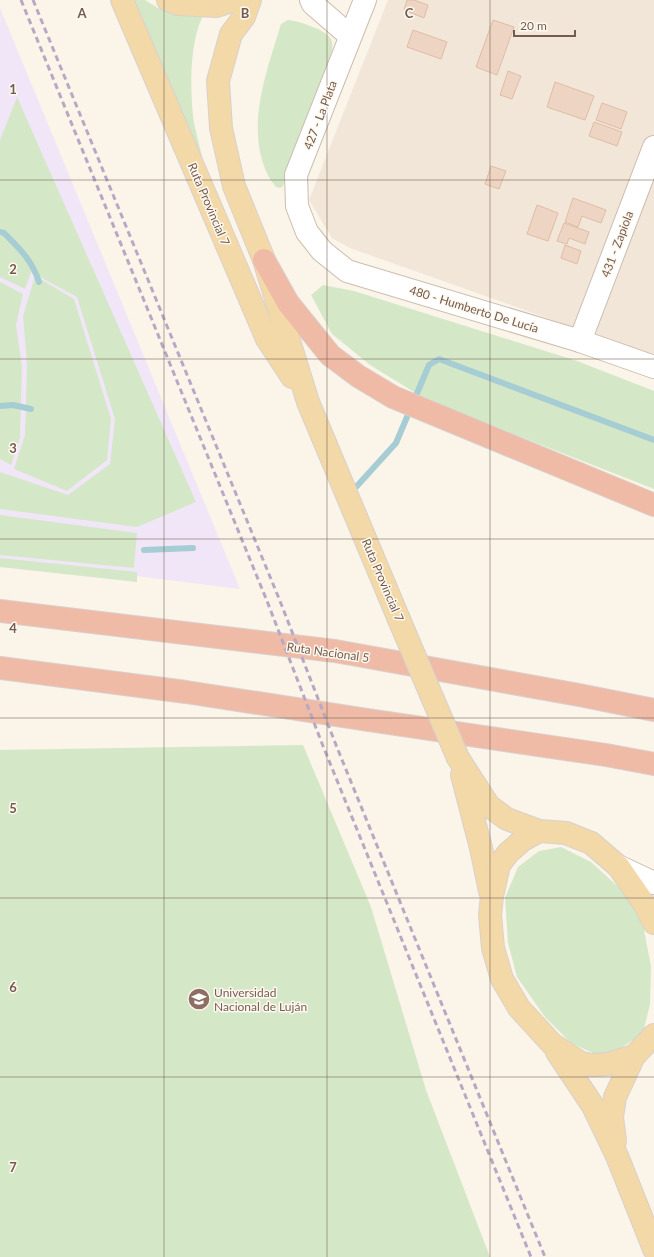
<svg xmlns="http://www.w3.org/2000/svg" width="654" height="1257" font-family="Lato,sans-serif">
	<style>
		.residential { fill: #f2e6d8 }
		.education { fill: #f1e6f7 }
		.green { fill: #d4e8c8 }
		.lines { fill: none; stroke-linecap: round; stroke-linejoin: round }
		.stream { stroke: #a6ccd4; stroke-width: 6 }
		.building { fill: #eed5c3; stroke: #dfbca5 }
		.minor-casing { stroke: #ccbdb0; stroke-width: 24 }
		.major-casing { stroke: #d8d1ce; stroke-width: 24 }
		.highway-casing { stroke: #d8d1ce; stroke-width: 24 }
		.minor { stroke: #fff; stroke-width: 22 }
		.major { stroke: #f3d8a8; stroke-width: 22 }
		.highway { stroke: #efbaa6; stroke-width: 22 }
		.rail { stroke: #b7a8c4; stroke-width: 3; stroke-dasharray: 6 4; stroke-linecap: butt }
		.major-bridge-casing { stroke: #d8d1ce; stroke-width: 24; stroke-linecap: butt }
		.major-bridge { stroke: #f3d8a8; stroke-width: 22 }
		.grid { fill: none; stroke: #735c4f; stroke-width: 1; stroke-opacity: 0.55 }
		.labels { text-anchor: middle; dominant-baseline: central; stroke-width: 3; stroke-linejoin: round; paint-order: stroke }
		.street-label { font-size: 12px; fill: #735c4f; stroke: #fef8ef }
		.education-label { font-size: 12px; fill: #785e54; stroke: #fef8ef; text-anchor: start }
		.grid-label { font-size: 13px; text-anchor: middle; font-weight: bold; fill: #735c4f; stroke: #fef8ef; stroke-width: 3; stroke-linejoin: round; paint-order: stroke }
	</style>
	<rect width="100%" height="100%" fill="#fbf4e9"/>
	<polygon class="residential" points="388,0 654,0 654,354 609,340 350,248 332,238 309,200"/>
	<polygon class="education" points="0,8 240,589 0,559"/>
	<g class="green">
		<path d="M134,0H145L158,8L180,14L201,16L202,18C189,45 190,93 194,123C197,137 201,151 204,165Z"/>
		<path d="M288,20C298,21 325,29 331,39C333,43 332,47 332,51L283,186L280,188L276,187C272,182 268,177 266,171C246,124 267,71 281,24Z"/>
		<polygon points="17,97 196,502 137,527 0,509 0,472 68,495 110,464 115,419 77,297 31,272 25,289 0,277 0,140"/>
		<polygon points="35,276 74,299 111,419 107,460 67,491 14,469 25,435 27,365 23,316"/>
		<polygon points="0,282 23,294 16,325 22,367 20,438 11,465 0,459"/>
		<polygon points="323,285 354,291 577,361 654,391 654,489 427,400 370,365 332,334 311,295"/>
		<polygon points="0,515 137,533 134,568 0,555"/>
		<polygon points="0,558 137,572 137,582 0,567"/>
		<polygon points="303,745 371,907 426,1090 490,1257 0,1257 0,750"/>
		<polygon points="561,847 591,862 625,893 642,920 651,966 650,1004 643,1033 621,1048 597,1055 571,1043 545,1017 517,977 508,943 505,898 518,867 539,851"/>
	</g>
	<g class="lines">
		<g class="stream">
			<path d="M0,232L4,233C19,248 32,260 39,282"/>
			<polyline points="0,406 13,405 31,409"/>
			<polyline points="357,486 396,443 429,365 439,359 654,440"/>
			<polyline points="144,550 193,548"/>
		</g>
	</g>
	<g class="building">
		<polygon points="407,0 414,0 428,5 424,18 404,10"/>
		<polygon points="493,20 514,27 497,75 476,67"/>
		<polygon points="413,30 447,42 441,59 407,47"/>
		<polygon points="508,71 521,76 512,99 500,95"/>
		<polygon points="555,82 594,96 585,120 547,107"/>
		<polygon points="602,103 627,112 621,129 596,120"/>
		<polygon points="594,122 622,132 617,146 589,136"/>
		<polygon points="491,166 506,171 499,189 485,184"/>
		<polygon points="573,198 606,210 601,223 582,216 578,227 565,222"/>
		<polygon points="537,205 558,213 548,241 527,234"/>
		<polygon points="564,223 589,232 585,244 569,238 567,244 557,241"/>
		<polygon points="565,245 581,251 577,264 561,258"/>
	</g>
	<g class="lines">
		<g class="minor-casing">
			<g id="minor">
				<polyline points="311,0 313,4 350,36"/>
				<polyline points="365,0 296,175 297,206 307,232 322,251 347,271 580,341 654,367"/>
				<polyline points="580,341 654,147"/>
				<polyline points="618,866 654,883"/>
			</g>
		</g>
		<g class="major-casing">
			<g id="major">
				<polyline points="122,0 267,339 292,377"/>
				<polyline points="168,0 178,4 216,6 235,0"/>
				<polyline points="250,0 244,17 231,34 218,81 221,128 234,186 264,260 308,402 398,617"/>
				<polyline points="458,758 489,806 507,819 539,831 566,833 591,843 618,866 645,905 654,923"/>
				<polyline points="462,775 481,848 490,891"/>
				<polyline points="539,831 523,840 508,853 499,865 492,896 490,915 493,948 502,979 519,1008 552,1044 581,1063 592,1065 608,1064 634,1056 654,1035"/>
				<polyline points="557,1052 593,1106 617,1156 654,1249"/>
				<polyline points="615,1141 612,1117 615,1097 634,1056"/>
			</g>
		</g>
		<g class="highway-casing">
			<g id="highway">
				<polyline points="264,260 288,303 330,355 358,376 393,397 654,505"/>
				<polyline points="0,611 335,651 579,695 654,710"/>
				<polyline points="0,668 186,692 368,720 606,755 654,764"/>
			</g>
		</g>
		<use href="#minor" class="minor"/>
		<use href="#major" class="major"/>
		<use href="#highway" class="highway"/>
		<g class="rail">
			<polyline points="21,0 267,601 323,746 531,1257"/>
			<polyline points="33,0 280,601 338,750 545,1257"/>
		</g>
		<g class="major-bridge-casing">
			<polyline id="major-bridge" points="398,617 458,758"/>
		</g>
		<use href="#major-bridge" class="major-bridge"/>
	</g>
	<path class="grid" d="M164,0V1257M327,0V1257M490,0V1257M0,180H654M0,359H654M0,539H654M0,718H654M0,898H654M0,1077H654"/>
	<defs>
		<g id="university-disc" transform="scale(1.15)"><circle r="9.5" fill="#8d6e63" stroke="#fef8ef"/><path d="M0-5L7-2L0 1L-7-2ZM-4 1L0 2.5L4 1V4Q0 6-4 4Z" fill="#fff"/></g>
	</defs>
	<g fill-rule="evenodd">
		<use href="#university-disc" x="199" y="999"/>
	</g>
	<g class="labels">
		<g class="street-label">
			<text transform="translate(320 115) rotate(-69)">427 - La Plata</text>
			<text transform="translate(209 204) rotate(67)">Ruta Provincial 7</text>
			<text transform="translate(617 244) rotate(-69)">431 - Zapiola</text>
			<text transform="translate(474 309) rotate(17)">480 - Humberto De Lucía</text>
			<text transform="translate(383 580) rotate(67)">Ruta Provincial 7</text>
			<text transform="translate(328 652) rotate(8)">Ruta Nacional 5</text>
		</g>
		<g class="education-label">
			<text x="214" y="992">Universidad<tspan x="214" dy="14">Nacional de Luján</tspan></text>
		</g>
	</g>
	<g class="grid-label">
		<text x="82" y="18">A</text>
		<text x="245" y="18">B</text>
		<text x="409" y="18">C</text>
		<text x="13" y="94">1</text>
		<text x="13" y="274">2</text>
		<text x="13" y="453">3</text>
		<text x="13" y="633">4</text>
		<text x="13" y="813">5</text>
		<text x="13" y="992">6</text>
		<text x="13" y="1172">7</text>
	</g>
	<path d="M514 30v6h61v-6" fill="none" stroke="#735c4f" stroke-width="2"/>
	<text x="520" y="30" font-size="12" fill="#735c4f" stroke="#fef8ef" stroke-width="3" paint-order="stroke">20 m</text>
</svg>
